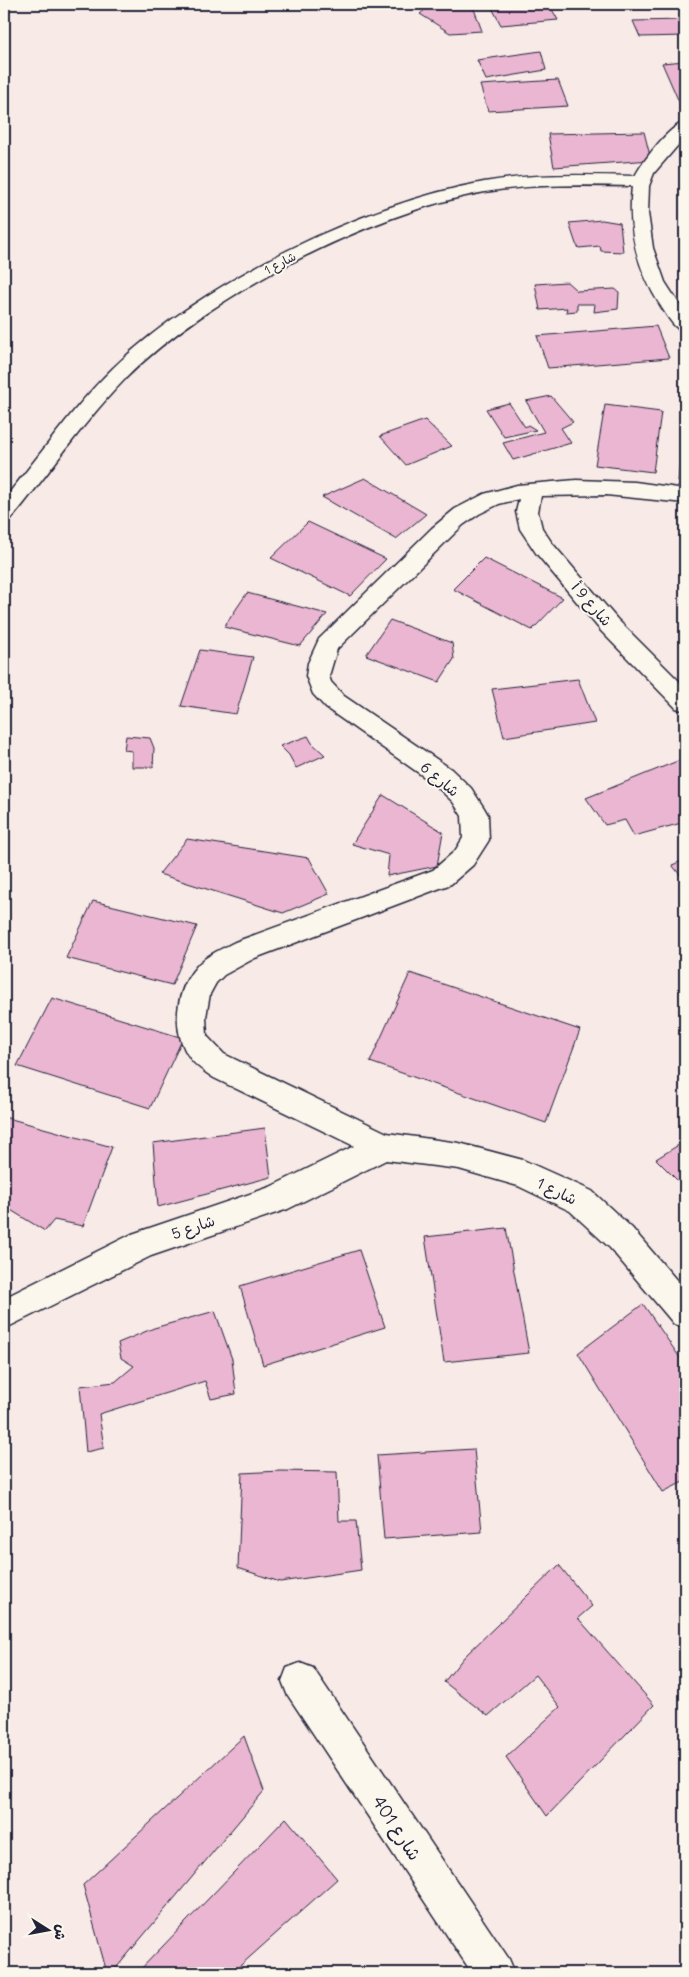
<svg xmlns="http://www.w3.org/2000/svg" width="689" height="1977" font-family="Delius,'Playpen Sans Arabic',sans-serif">
	<style>
		.building { fill: #ebb6d1; stroke: #22223b }
		.lines { fill: none; stroke-linecap: round; stroke-linejoin: round }
		.street-casing { stroke: #22223b; stroke-width: 3 }
		.street { fill: #fbf7ec; fill-rule: evenodd }
		.labels { text-anchor: middle; dominant-baseline: central; stroke-width: 4; stroke-linejoin: round; paint-order: stroke }
		.far-street-label { font-size: 12px; fill: #22223b; stroke: #fbf7ec }
		.street-label { font-size: 15px; fill: #22223b; stroke: #fbf7ec }
		.near-street-label { font-size: 18px; fill: #22223b; stroke: #fbf7ec }
	</style>
	<rect width="100%" height="100%" fill="#f8eae7"/>
	<filter id="ink" filterUnits="userSpaceOnUse"><feTurbulence type="fractalNoise" baseFrequency=".02" numOctaves="2"/><feDisplacementMap in="SourceGraphic" scale="10" xChannelSelector="R" yChannelSelector="G"/><feConvolveMatrix kernelMatrix="1 2 1 2 8 2 1 2 1" color-interpolation-filters="sRGB"/></filter>
	<g filter="url(#ink)">
		<g class="building">
			<polygon points="431,4 456,4 474,9 482,31 450,33 420,14"/>
			<polygon points="490,4 549,4 558,20 501,25"/>
			<polygon points="685,20 685,36 640,37 633,21"/>
			<polygon points="541,51 546,70 486,80 477,60"/>
			<polygon points="685,61 685,109 683,111 662,63"/>
			<polygon points="558,80 568,106 488,111 480,85"/>
			<polygon points="644,132 651,160 554,167 548,134"/>
			<polygon points="602,220 620,223 623,252 601,251 600,246 579,248 576,244 569,223"/>
			<polygon points="567,282 577,291 615,289 619,292 618,309 594,312 595,304 577,304 577,311 566,312 567,308 540,310 535,284"/>
			<polygon points="656,326 669,358 548,368 537,336"/>
			<polygon points="551,396 573,422 561,428 571,443 513,460 503,443 544,432 526,401"/>
			<polygon points="509,403 525,427 528,425 536,430 504,437 486,409"/>
			<polygon points="685,404 685,482 678,482"/>
			<polygon points="605,405 661,412 653,472 595,465"/>
			<polygon points="425,420 452,446 406,465 380,436"/>
			<polygon points="365,478 426,514 396,539 322,497"/>
			<polygon points="308,522 386,559 350,596 271,558"/>
			<polygon points="484,558 563,598 532,630 453,589"/>
			<polygon points="247,593 327,614 300,646 224,627"/>
			<polygon points="390,620 452,643 454,659 439,682 366,655"/>
			<polygon points="200,650 253,657 236,714 181,706"/>
			<polygon points="578,679 595,723 504,737 492,689"/>
			<polygon points="126,736 150,738 154,748 153,767 132,767 132,751 124,750"/>
			<polygon points="308,736 312,743 325,755 296,768 289,755 280,746"/>
			<polygon points="685,758 685,822 634,836 625,820 605,825 586,798"/>
			<polygon points="383,795 443,832 437,866 387,876 389,855 352,844"/>
			<polygon points="187,839 309,858 329,894 283,913 159,874"/>
			<polygon points="685,860 685,881 672,865"/>
			<polygon points="93,901 197,926 172,985 66,958"/>
			<polygon points="410,973 580,1030 546,1123 370,1062"/>
			<polygon points="52,998 183,1038 150,1108 17,1066"/>
			<polygon points="4,1117 112,1147 83,1226 54,1220 45,1231 4,1206"/>
			<polygon points="265,1128 271,1177 158,1207 153,1143"/>
			<polygon points="685,1141 685,1188 656,1159"/>
			<polygon points="506,1228 529,1353 444,1362 425,1237"/>
			<polygon points="359,1250 385,1327 263,1365 240,1286"/>
			<polygon points="643,1304 685,1365 685,1481 663,1492 578,1353"/>
			<polygon points="215,1311 232,1359 236,1394 211,1399 205,1381 99,1414 104,1448 86,1452 80,1386 115,1382 134,1366 121,1358 118,1343 154,1328"/>
			<polygon points="474,1449 482,1532 384,1539 377,1455"/>
			<polygon points="280,1471 337,1472 339,1521 356,1521 361,1570 280,1582 238,1568 242,1473"/>
			<polygon points="559,1565 592,1606 578,1618 654,1705 547,1816 506,1757 560,1707 535,1675 488,1716 444,1682 464,1657"/>
			<polygon points="244,1736 264,1791 112,1973 107,1973 83,1885"/>
			<polygon points="286,1818 337,1879 232,1973 137,1973"/>
		</g>
		<g class="lines">
			<g class="street-casing">
				<g id="street">
					<path d="M685,122V137L654,173L649,186L648,213L653,248L665,282L685,313V332C674,329 668,317 662,308C637,270 627,231 632,186C583,185 533,184 485,192C372,212 207,296 126,378C84,421 50,472 12,518L4,520V499C40,456 72,408 113,368C201,283 364,203 484,182C534,173 585,175 635,176C643,161 669,126 685,122Z"/>
					<path d="M576,480L635,482L685,489V503L606,495L541,496L538,512L542,528L552,543L617,619L685,687V711L676,708L601,631L536,553L520,529L516,512L519,499L499,504L479,514L463,525L337,649L329,676L331,682L344,696L451,769L471,788L484,808L488,815L489,840L473,865L451,884L255,958L224,975L216,983L210,994L206,1017L207,1036L224,1054L387,1133L459,1143L523,1160L592,1191L632,1228L685,1290V1328L674,1324L610,1248L570,1211L518,1186L459,1169L386,1160L288,1209L151,1256L4,1329V1298L132,1234L270,1187L354,1146L214,1078C205,1072 196,1066 190,1058C171,1032 175,991 196,967C206,955 222,949 235,942L433,870L455,851L463,838L462,816L453,802L433,783L326,708L313,694L306,676L308,663L319,639L432,528L455,509L484,494L517,485Z"/>
					<polygon points="300,1663 313,1668 509,1959 515,1973 472,1973 287,1694 282,1681 287,1668"/>
				</g>
			</g>
			<use href="#street" class="street"/>
		</g>
	</g>
	<g class="labels">
		<g class="far-street-label">
			<text transform="translate(280 263) rotate(-28)">شارع 1</text>
		</g>
		<g class="street-label">
			<text transform="translate(592 604) rotate(49)">شارع 9 أ</text>
			<text transform="translate(440 779) rotate(40)">شارع 6</text>
			<text transform="translate(557 1191) rotate(26)">شارع 1</text>
			<text transform="translate(193 1227) rotate(-19)">شارع 5</text>
		</g>
		<g class="near-street-label">
			<text transform="translate(397 1828) rotate(57)">شارع 401</text>
		</g>
	</g>
	<rect width="689" height="1977" fill="none" stroke="#fbf7ec" stroke-width="20"/>
	<rect x="10" y="10" width="669" height="1957" fill="none" stroke="#22223b" stroke-width="2" filter="url(#ink)"/>
	<g transform="translate(48 1930) rotate(101)" stroke="#fbf7ec" stroke-width="4" paint-order="stroke">
	<path d="M0-4L9 19L0 12L-9 19Z" fill="#22223b"/>
	<text y="-8" font-size="14" font-weight="bold" text-anchor="middle" fill="#22223b">ش</text>
	</g>
</svg>
